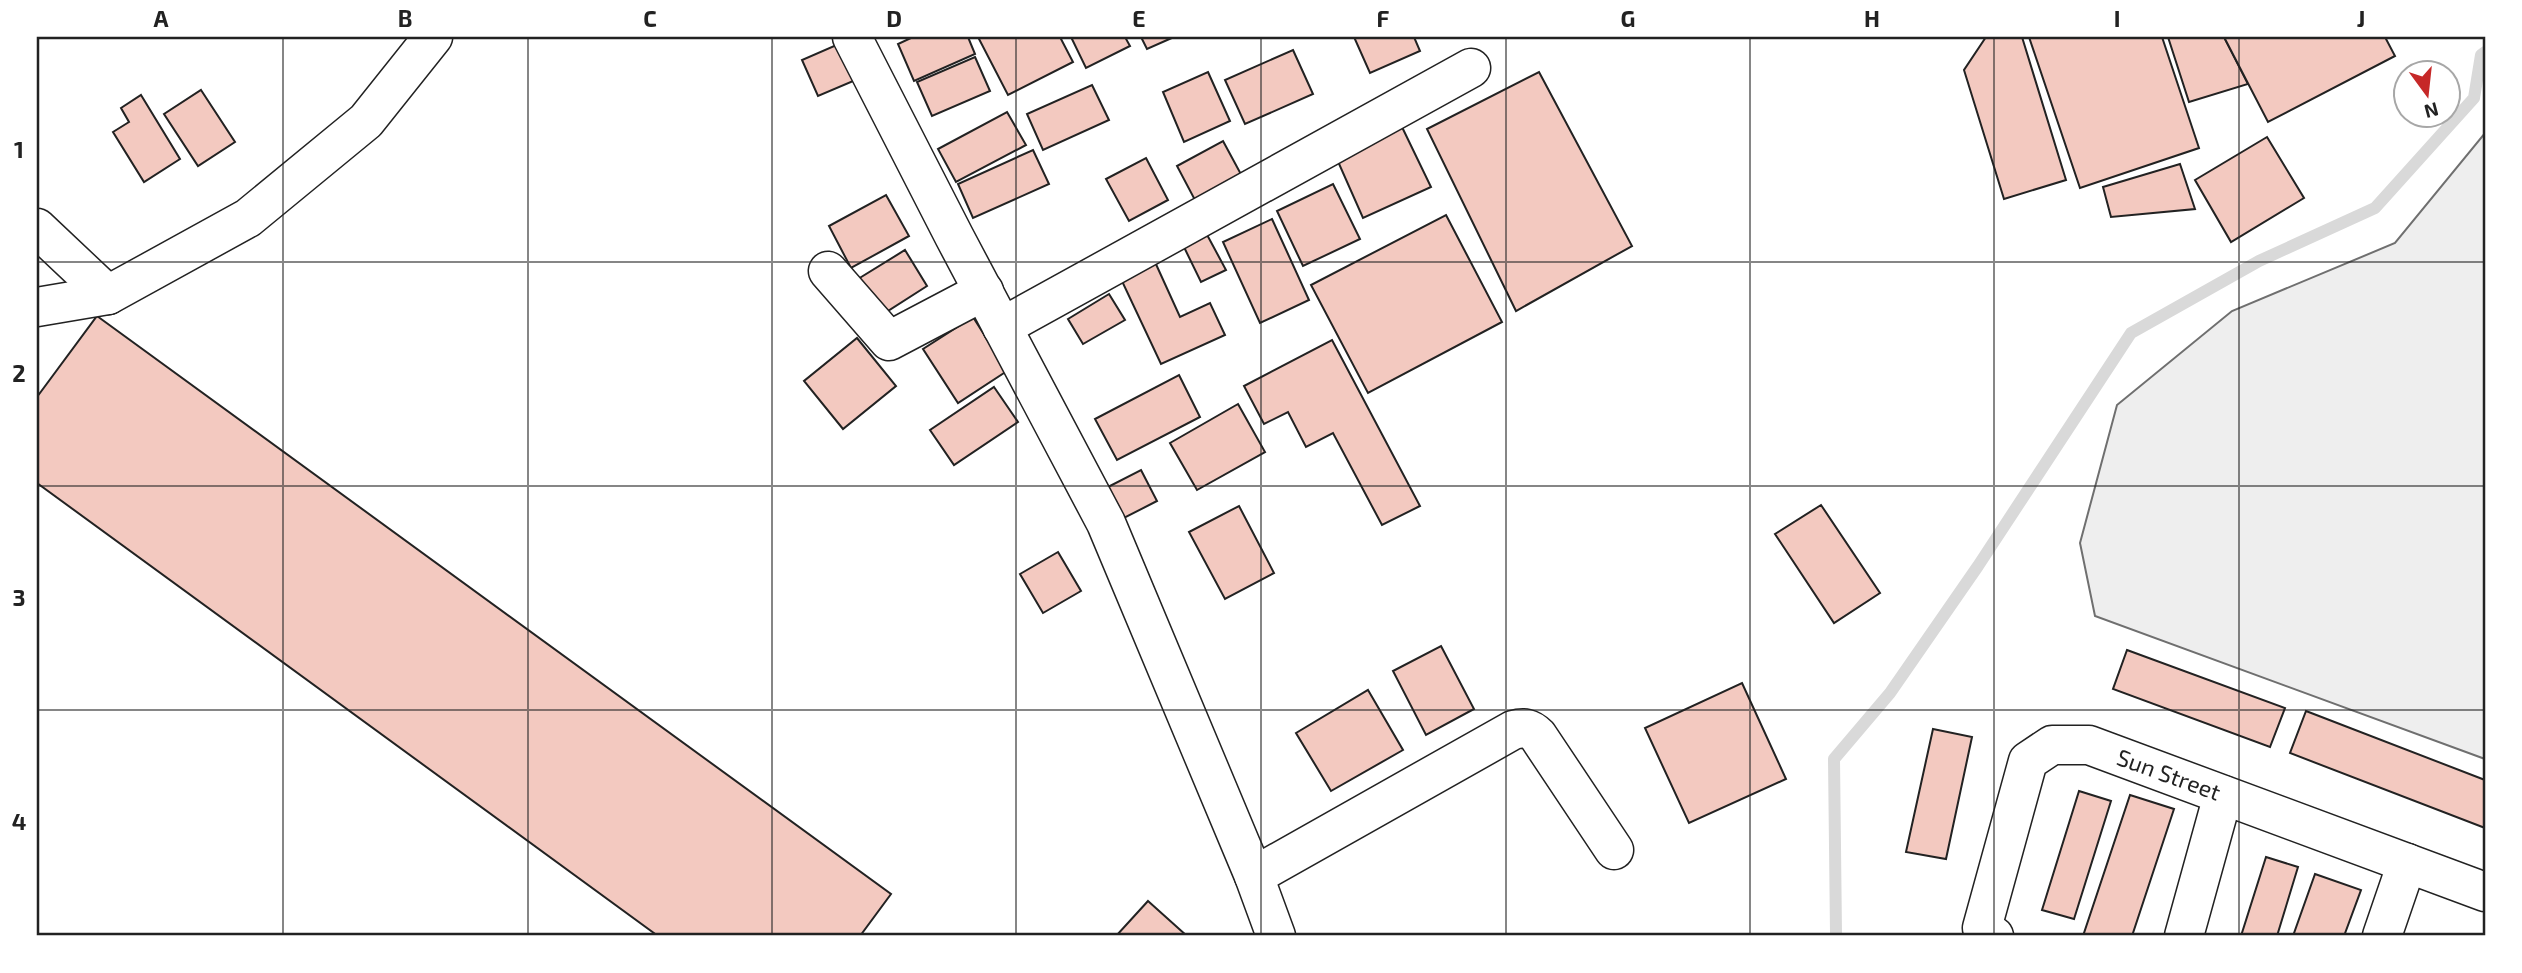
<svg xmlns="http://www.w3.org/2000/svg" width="2522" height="973" font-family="'Exo 2',sans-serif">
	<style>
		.green { fill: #eee; stroke: #6f6f6f; stroke-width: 2 }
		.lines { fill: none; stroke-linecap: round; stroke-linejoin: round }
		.stream { stroke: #d9d9d9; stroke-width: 12 }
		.building { fill: #f3c9c0; stroke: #222; stroke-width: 2 }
		.minor-casing { stroke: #222; stroke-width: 41 }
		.minor { stroke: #fff; stroke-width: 38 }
		.grid { fill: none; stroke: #222; stroke-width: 2; stroke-opacity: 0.55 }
		.labels { text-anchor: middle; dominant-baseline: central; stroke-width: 5; stroke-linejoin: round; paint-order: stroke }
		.street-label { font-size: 23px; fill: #222; stroke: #fff }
		.neatline { fill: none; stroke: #222; stroke-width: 2.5 }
		.grid-label { font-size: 23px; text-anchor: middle; font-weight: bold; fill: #222 }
	</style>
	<rect width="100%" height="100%" fill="#fff"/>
	<polygon class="green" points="2485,133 2485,759 2095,616 2080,543 2117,405 2232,311 2395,243"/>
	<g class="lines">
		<polyline class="stream" points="1836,933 1834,759 1890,693 1978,566 2131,333 2259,261 2375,208 2474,98 2481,55 2485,52"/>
	</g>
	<g class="building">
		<polygon points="913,37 968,37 975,54 914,81 898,44"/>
		<polygon points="978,37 1060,37 1073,62 1008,95"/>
		<polygon points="1071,37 1125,37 1130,46 1086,68"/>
		<polygon points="1141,37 1174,37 1147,49"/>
		<polygon points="1354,37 1414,37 1420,51 1370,73"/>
		<polygon points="1986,37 2022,37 2066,180 2004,199 1964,70"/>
		<polygon points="2029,37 2162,37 2199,148 2080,188"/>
		<polygon points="2168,37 2224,37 2248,84 2189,102"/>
		<polygon points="2224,37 2385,37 2395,56 2268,122"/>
		<polygon points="841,43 858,79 818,96 802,60"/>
		<polygon points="1293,50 1313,94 1245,124 1225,80"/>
		<polygon points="975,57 990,91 932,116 917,82"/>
		<polygon points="1208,72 1230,121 1184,142 1163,92"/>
		<polygon points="1539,72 1632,246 1516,311 1427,129"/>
		<polygon points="1092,85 1109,120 1043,150 1027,114"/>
		<polygon points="201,90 235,142 198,166 164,114"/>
		<polygon points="141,95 180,159 144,182 113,132 129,122 121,108"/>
		<polygon points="1007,112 1026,145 956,182 938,149"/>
		<polygon points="1402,127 1431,187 1363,218 1336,157"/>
		<polygon points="2267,137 2304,198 2231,242 2195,180"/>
		<polygon points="1223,141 1243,178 1196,202 1177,166"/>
		<polygon points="1033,150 1049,184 973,218 958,184"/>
		<polygon points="1146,158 1168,200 1129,221 1106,179"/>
		<polygon points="2180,164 2195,209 2111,217 2103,187"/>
		<polygon points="1333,184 1360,239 1303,266 1277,211"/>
		<polygon points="886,195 909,236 851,268 829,226"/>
		<polygon points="1446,215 1502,322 1368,393 1311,285"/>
		<polygon points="1272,219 1309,300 1260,323 1223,242"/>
		<polygon points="1205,231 1226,270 1201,282 1182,243"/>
		<polygon points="905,250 927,286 880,316 858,279"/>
		<polygon points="1155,262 1180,317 1210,303 1225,335 1161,364 1121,279"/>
		<polygon points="1109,294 1125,320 1083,344 1068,319"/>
		<polygon points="97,316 891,894 860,936 658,936 37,483 37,397"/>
		<polygon points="973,317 1007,371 958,403 923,349"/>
		<polygon points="857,338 896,386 843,429 804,381"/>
		<polygon points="1332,340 1420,506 1382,525 1333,433 1306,447 1288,412 1264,424 1244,386"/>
		<polygon points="1179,375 1200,417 1117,460 1095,419"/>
		<polygon points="994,387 1018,422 954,465 930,430"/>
		<polygon points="1238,404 1265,452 1197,490 1170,443"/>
		<polygon points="1141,470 1157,501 1120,520 1104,489"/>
		<polygon points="1821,505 1880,593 1834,623 1775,534"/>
		<polygon points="1239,506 1274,573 1225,599 1189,532"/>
		<polygon points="1058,552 1081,591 1043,613 1020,574"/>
		<polygon points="1441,646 1474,709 1426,735 1393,671"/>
		<polygon points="2127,650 2285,708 2270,747 2113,689"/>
		<polygon points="1742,683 1786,779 1689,823 1645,728"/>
		<polygon points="1368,690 1403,750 1331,791 1296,733"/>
		<polygon points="2306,711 2485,780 2485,828 2290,753"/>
		<polygon points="1933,729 1972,737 1946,859 1906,852"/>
		<polygon points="2079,791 2111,801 2074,919 2042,910"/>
		<polygon points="2130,795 2174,809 2132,936 2083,936"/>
		<polygon points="2266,857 2298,867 2277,936 2241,936"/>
		<polygon points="2315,874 2361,890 2344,936 2293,936"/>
		<polygon points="1148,901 1187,936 1116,936"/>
	</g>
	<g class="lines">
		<g class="minor-casing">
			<g id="minor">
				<polyline points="852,37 954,236 1106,523 1254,876 1276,936"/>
				<polyline points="37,228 108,295"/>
				<polyline points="828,271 889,341 984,291"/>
				<polyline points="37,307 108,295 248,218 366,121 433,37"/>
				<polyline points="1002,327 1471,68"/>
				<path d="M1254,876L1513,730C1524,727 1530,728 1538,736L1614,850"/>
				<polyline points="1994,936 1982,928 2028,761 2052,745 2089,745 2485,892"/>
				<polyline points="2184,936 2223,795"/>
				<polyline points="2382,936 2407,863"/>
			</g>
		</g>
		<use href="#minor" class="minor"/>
	</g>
	<path class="grid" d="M283,37V936M528,37V936M772,37V936M1016,37V936M1261,37V936M1506,37V936M1750,37V936M1994,37V936M2239,37V936M37,262H2485M37,486H2485M37,710H2485"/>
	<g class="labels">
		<g class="street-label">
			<text transform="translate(2169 774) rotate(20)">Sun Street</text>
		</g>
	</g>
	<rect width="2522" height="973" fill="none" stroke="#ffffff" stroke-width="77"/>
	<g transform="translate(2427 94) rotate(165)"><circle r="33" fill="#ffffff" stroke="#a7a7a7" stroke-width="2"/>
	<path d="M0-5L12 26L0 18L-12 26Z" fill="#c62828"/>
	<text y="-10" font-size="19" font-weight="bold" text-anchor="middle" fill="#222222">N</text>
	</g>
	<rect x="38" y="38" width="2446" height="896" class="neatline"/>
	<g class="grid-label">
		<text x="161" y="27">A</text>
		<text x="405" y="27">B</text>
		<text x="650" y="27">C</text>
		<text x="894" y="27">D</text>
		<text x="1139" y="27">E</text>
		<text x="1383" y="27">F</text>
		<text x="1628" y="27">G</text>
		<text x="1872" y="27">H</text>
		<text x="2117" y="27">I</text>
		<text x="2361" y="27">J</text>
		<text x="19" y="158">1</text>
		<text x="19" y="382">2</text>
		<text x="19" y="606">3</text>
		<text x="19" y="830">4</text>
	</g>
</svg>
